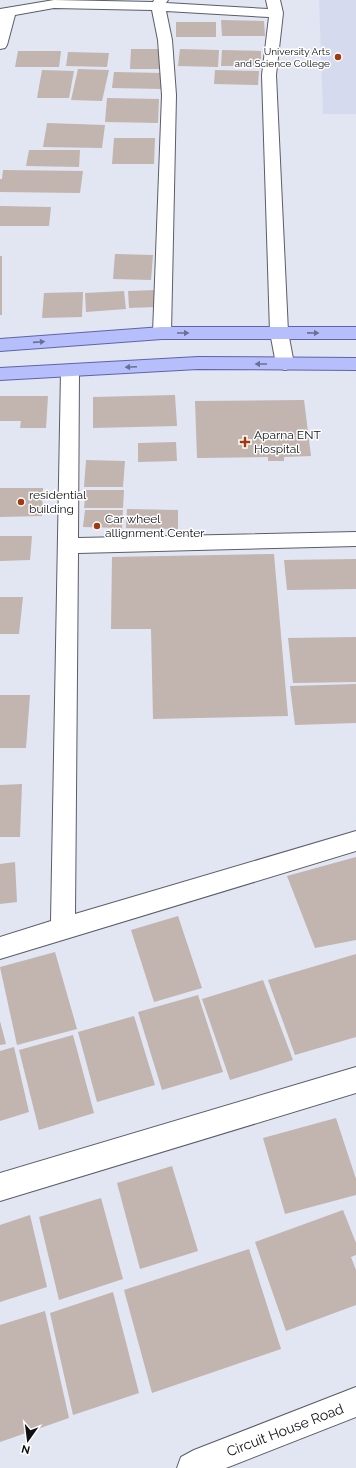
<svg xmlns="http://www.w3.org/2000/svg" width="356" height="1468" font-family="Raleway,sans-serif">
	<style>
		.built { fill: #d6daef }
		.building { fill: #c2b4af }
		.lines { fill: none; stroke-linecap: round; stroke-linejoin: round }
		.minor-casing { stroke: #5b5d69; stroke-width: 2 }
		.major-casing { stroke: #5c65a8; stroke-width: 2 }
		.minor { fill: #fff; fill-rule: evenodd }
		.major { fill: #b6befb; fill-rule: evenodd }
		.oneway { fill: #6b7093 }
		.poi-dot { fill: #a03a0f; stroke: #fff; stroke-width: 1.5 }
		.labels { text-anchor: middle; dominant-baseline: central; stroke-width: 3; stroke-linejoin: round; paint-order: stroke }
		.far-poi-label { font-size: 10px; fill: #0f1014; stroke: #fff; text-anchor: end }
		.poi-label { font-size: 12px; fill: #0f1014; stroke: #fff; text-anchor: start }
		.near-street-label { font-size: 14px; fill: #0f1014; stroke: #fff }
	</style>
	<rect width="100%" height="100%" fill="#e2e5f2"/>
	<polygon class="built" points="319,0 356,0 356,114 323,114"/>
	<g class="building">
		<polygon points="221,20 264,21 265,36 222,36"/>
		<rect x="176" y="22" width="40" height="15"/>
		<polygon points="131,49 162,49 161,69 130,69"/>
		<polygon points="180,49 219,50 218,67 178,66"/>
		<polygon points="222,50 261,51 261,66 221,66"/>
		<polygon points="18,51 61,51 59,67 15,67"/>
		<polygon points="68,52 109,53 107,67 66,66"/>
		<polygon points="78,69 109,70 102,101 71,100"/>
		<polygon points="42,70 74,71 69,98 37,98"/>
		<polygon points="215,70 259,71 258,85 214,84"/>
		<polygon points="114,72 163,73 162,89 112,88"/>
		<polygon points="107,98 159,99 158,123 105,122"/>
		<polygon points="47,123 105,125 102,148 43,147"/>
		<polygon points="114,138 155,138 154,164 112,164"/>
		<polygon points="29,150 80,150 79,167 26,166"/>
		<polygon points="3,170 83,171 80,193 0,192 0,179 2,179"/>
		<polygon points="0,206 51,207 49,226 0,226"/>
		<polygon points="115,254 153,255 151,280 113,279"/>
		<rect x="0" y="256" width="2" height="59"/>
		<polygon points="156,290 156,307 129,308 128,291"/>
		<polygon points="124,291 126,309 86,312 85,293"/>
		<polygon points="83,292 82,317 42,318 44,293"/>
		<polygon points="175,395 177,426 93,428 93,397"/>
		<polygon points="0,396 48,396 46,428 20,428 21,421 0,421"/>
		<polygon points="304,400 311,456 284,457 284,461 268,461 268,457 197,458 195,401"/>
		<polygon points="176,442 177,461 138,462 138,443"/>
		<polygon points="86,460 125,461 123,487 84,487"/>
		<polygon points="0,488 43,488 42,516 0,517"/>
		<polygon points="86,490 124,490 123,508 84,508"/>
		<polygon points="127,509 178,510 178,529 126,528"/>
		<polygon points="85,510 123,510 122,528 83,527"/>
		<polygon points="0,536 32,536 30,560 0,561"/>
		<polygon points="274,554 288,716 153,719 151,629 111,629 112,557"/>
		<polygon points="356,559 356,589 287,590 284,560"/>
		<polygon points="0,597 23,597 19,634 0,634"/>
		<polygon points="356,637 356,682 293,683 288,638"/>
		<polygon points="356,684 356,723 295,725 290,686"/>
		<polygon points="0,695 30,695 26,748 0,748"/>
		<polygon points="22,784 20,837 0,837 0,785"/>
		<polygon points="356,857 356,940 315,948 287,876"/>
		<polygon points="15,862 17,902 0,904 0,864"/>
		<polygon points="178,916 202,988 154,1002 131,930"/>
		<polygon points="55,952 77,1029 17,1045 0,967"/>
		<polygon points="356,954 356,1037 295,1055 268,980"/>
		<polygon points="263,980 293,1060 230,1080 202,999"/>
		<polygon points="198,995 223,1072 162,1090 138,1012"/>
		<polygon points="134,1016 155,1085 97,1102 78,1032"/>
		<polygon points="0,1021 6,1044 0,1045"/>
		<polygon points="73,1035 94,1113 39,1130 19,1050"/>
		<polygon points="14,1047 29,1112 0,1121 0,1051"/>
		<polygon points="336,1118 356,1179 356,1195 285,1214 263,1138"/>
		<polygon points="172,1166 198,1251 140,1269 117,1183"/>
		<polygon points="101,1198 123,1279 59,1300 39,1217"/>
		<polygon points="343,1210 356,1243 356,1255 351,1257 356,1270 356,1305 286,1331 255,1242"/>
		<polygon points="30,1215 47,1287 0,1302 0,1225"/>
		<polygon points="249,1249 281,1349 152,1393 124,1290"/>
		<polygon points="113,1292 139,1393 73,1415 50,1313"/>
		<polygon points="45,1311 69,1418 0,1442 0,1325"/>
	</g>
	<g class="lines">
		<g class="minor-casing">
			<g id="minor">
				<polygon points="54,0 153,2 154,0 168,0 166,3 268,9 266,0 280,0 283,13 276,75 288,332 294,364 291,368 285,370 279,368 276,364 270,332 262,75 269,17 166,11 172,40 176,95 171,333 168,337 162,339 156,337 153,333 162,95 158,40 152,10 54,8 15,15 7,45 5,48 0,49 0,9"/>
				<polygon points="70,365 76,367 79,371 78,538 356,532 356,546 78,553 75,914 356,831 356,851 0,959 0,937 51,921 61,371 64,367"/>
				<polygon points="356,1067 356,1093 0,1201 0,1173"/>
				<polygon points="356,1387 356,1417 226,1468 177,1468 181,1457 194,1450"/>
			</g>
		</g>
		<g class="major-casing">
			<g id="major">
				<polygon points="162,327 356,327 356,339 162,339 0,351 0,339"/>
				<polygon points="198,357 356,358 356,370 198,369 0,380 0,368"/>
			</g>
		</g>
		<use href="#minor" class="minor"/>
		<use href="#major" class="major"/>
	</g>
	<defs><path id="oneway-solid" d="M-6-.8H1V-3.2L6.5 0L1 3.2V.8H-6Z"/></defs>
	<g class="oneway">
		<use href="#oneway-solid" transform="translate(183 333)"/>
		<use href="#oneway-solid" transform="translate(313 333) rotate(1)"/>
		<use href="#oneway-solid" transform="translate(39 342) rotate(-4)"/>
		<use href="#oneway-solid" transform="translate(261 364) rotate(-180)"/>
		<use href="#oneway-solid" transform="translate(131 367) rotate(177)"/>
	</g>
	<g class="poi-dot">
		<circle cx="338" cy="57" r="4"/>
		<path d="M243 436h4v4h4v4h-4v4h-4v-4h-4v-4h4z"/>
		<circle cx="21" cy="502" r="4"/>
		<circle cx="97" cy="526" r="4"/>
	</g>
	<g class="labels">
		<g class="far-poi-label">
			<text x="330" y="51">University Arts<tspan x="330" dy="12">and Science College</tspan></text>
		</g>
		<g class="poi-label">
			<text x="254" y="435">Aparna ENT<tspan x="254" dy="14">Hospital</tspan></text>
			<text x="29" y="495">residential<tspan x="29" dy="14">building</tspan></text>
			<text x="105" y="519">Car wheel<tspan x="105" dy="14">allignment Center</tspan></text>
		</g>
		<g class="near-street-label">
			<text transform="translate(285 1430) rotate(-21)">Circuit House Road</text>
		</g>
	</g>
	<g transform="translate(28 1440) rotate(194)" stroke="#ffffff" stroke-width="3" paint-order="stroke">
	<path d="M0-3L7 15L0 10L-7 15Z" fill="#0f1014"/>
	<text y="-6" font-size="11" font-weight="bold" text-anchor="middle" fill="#0f1014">N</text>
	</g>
</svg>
